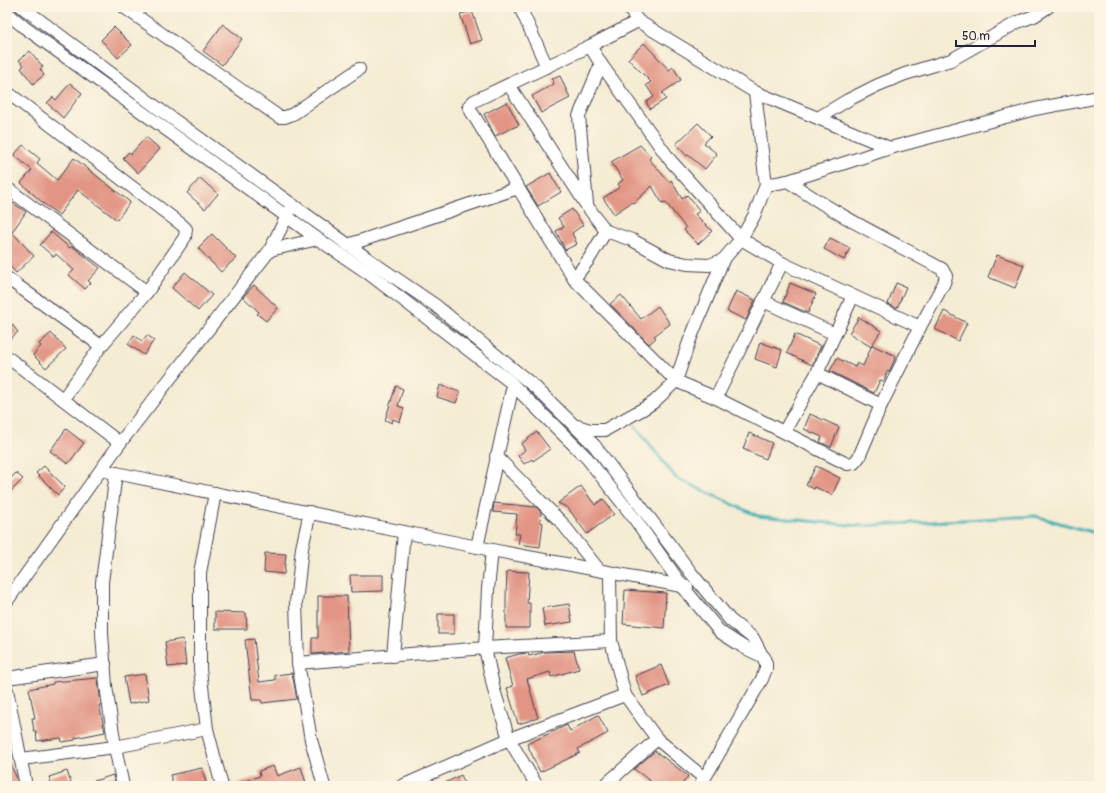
<svg xmlns="http://www.w3.org/2000/svg" width="1106" height="793" font-family="Pangolin,sans-serif">
	<style>
		.lines { fill: none; stroke-linecap: round; stroke-linejoin: round }
		.stream { stroke: #3cadb5; stroke-width: 3 }
		.building { fill: #e29585 }
		.street-casing { stroke: #424052; stroke-width: 14 }
		.street { stroke: #fff; stroke-width: 12 }
	</style>
	<rect width="100%" height="100%" fill="#fcf5e5"/>
	<filter id="ink" filterUnits="userSpaceOnUse"><feTurbulence type="fractalNoise" baseFrequency=".025" numOctaves="2"/><feDisplacementMap in="SourceGraphic" scale="8" xChannelSelector="R" yChannelSelector="G"/><feConvolveMatrix kernelMatrix="1 2 1 2 8 2 1 2 1" color-interpolation-filters="sRGB"/></filter>
	<filter id="wash" filterUnits="userSpaceOnUse"><feTurbulence type="fractalNoise" baseFrequency=".012" numOctaves="4" result="noise"/><feDisplacementMap in="SourceGraphic" scale="16" xChannelSelector="R" yChannelSelector="G"/><feGaussianBlur stdDeviation="0.9" result="paint"/><feColorMatrix in="noise" values="0 0 0 0 0 0 0 0 0 0 0 0 0 0 0 0 0 1.4 0 .05"/><feComposite in="paint" operator="in"/></filter>
	<g filter="url(#wash)">
		<rect width="100%" height="100%" fill="#f4ecd3"/>
		<g class="lines">
			<polyline class="stream" points="635,426 676,478 758,516 859,526 1035,516 1099,534"/>
		</g>
		<g id="blocks">
			<g class="building">
				<polygon points="472,11 482,40 470,44 460,14"/>
				<polygon points="223,24 242,39 222,65 203,51"/>
				<polygon points="114,27 132,45 118,58 101,40"/>
				<polygon points="644,43 669,70 673,67 681,80 662,93 666,99 650,109 646,102 654,97 646,85 651,82 628,59"/>
				<polygon points="30,51 43,67 40,69 44,75 33,84 21,68 24,66 19,60"/>
				<polygon points="560,76 570,98 541,113 532,96 554,84 552,79"/>
				<polygon points="70,83 82,93 63,118 47,103 53,97 56,100"/>
				<polygon points="507,102 519,125 495,136 484,114"/>
				<polygon points="698,123 711,136 704,143 717,154 705,169 688,155 687,156 676,144"/>
				<polygon points="146,137 160,149 138,173 123,158 129,152 131,154"/>
				<polygon points="23,145 40,159 37,163 57,180 74,158 130,202 117,220 78,190 59,215 44,204 21,183 32,170 14,155"/>
				<polygon points="640,145 651,157 649,159 669,182 671,180 682,199 687,195 700,211 695,214 712,231 698,244 684,230 686,228 665,202 662,203 652,186 634,203 632,202 614,214 603,198 620,187 618,184 623,180 611,162"/>
				<polygon points="550,173 561,192 538,206 526,187"/>
				<polygon points="200,178 218,194 205,209 187,193"/>
				<polygon points="7,199 26,212 12,232 34,256 16,273 7,263 7,249 12,245 7,240"/>
				<polygon points="572,209 583,225 572,233 577,244 565,250 556,231 564,227 558,218"/>
				<polygon points="51,232 70,248 72,246 100,268 88,281 91,283 85,289 69,275 74,270 56,254 54,257 40,245"/>
				<polygon points="212,234 236,258 221,272 198,248"/>
				<polygon points="830,238 850,248 844,260 824,249"/>
				<polygon points="997,255 1024,265 1015,288 988,277"/>
				<polygon points="185,272 212,295 198,311 172,288"/>
				<polygon points="790,283 816,294 808,313 783,302"/>
				<polygon points="896,283 906,287 897,308 888,304"/>
				<polygon points="254,285 278,308 266,321 257,314 259,312 243,297"/>
				<polygon points="736,291 755,300 746,320 727,311"/>
				<polygon points="621,295 641,319 658,306 670,324 654,336 656,338 649,344 610,304"/>
				<polygon points="944,311 967,323 958,341 935,329"/>
				<polygon points="859,317 881,331 872,345 896,356 889,372 887,371 884,381 880,380 874,393 830,371 837,358 855,367 857,363 863,366 872,345 871,347 849,333"/>
				<polygon points="7,318 18,332 7,342"/>
				<polygon points="51,333 66,349 46,368 33,355 41,346 39,344"/>
				<polygon points="795,334 821,346 812,365 787,353"/>
				<polygon points="134,335 142,341 147,335 154,340 144,355 128,344"/>
				<polygon points="760,342 782,350 777,367 755,359"/>
				<polygon points="440,385 460,392 456,403 437,397"/>
				<polygon points="396,386 403,389 398,406 404,408 400,422 393,419 392,423 385,420"/>
				<polygon points="810,414 839,427 831,447 820,442 822,437 804,429"/>
				<polygon points="66,429 84,443 68,464 50,451"/>
				<polygon points="537,432 550,449 533,461 532,459 524,464 518,456 525,450 521,444"/>
				<polygon points="749,433 772,443 766,459 743,449"/>
				<polygon points="44,466 65,487 58,495 36,473"/>
				<polygon points="816,466 840,478 832,495 815,487 814,489 806,485"/>
				<polygon points="16,473 23,479 7,495 7,482"/>
				<polygon points="581,486 595,505 603,499 614,514 587,534 568,508 558,503"/>
				<polygon points="494,503 536,507 541,512 540,522 543,523 540,547 518,544 520,534 515,534 517,514 493,512"/>
				<polygon points="265,553 286,554 284,574 264,572"/>
				<polygon points="507,571 529,572 527,603 530,603 530,628 506,628 506,597"/>
				<polygon points="350,575 383,575 383,591 351,592"/>
				<polygon points="625,590 666,593 664,628 623,624"/>
				<polygon points="318,596 347,596 349,651 312,654 312,638 318,638"/>
				<polygon points="569,604 572,622 545,626 542,608"/>
				<polygon points="215,612 246,613 247,629 215,629"/>
				<rect x="438" y="614" width="16" height="20"/>
				<polygon points="183,639 186,665 168,667 165,642"/>
				<polygon points="254,639 259,682 275,680 275,675 292,673 297,699 262,703 261,700 252,700 245,640"/>
				<polygon points="574,651 579,669 551,677 550,672 527,679 538,718 518,724 507,688 513,686 505,658 519,654 528,653 529,656 545,652"/>
				<polygon points="661,665 669,685 643,696 635,676"/>
				<polygon points="145,674 149,700 129,704 124,677"/>
				<polygon points="98,678 101,705 99,705 105,732 75,738 75,740 62,742 61,738 37,741 36,731 34,731 32,718 35,718 29,689 53,684 53,682"/>
				<polygon points="598,715 608,733 578,749 580,753 540,772 527,744 567,725 570,731"/>
				<polygon points="655,751 688,776 681,786 657,786 634,769"/>
				<polygon points="7,756 17,779 18,786 7,786"/>
				<polygon points="273,766 277,776 301,767 306,783 297,786 235,786 235,784 260,776 259,771"/>
				<polygon points="202,768 207,786 174,786 170,775"/>
				<polygon points="67,771 72,786 52,786 49,777"/>
				<polygon points="113,775 115,786 86,786 85,784"/>
				<polygon points="461,775 466,786 439,786"/>
			</g>
		</g>
	</g>
	<g filter="url(#ink)">
		<use href="#blocks" fill-opacity="0" stroke="#424052" stroke-width="1"/>
		<g class="lines">
			<g class="street-casing">
				<g id="street">
					<polyline points="22,7 159,109 375,264 435,305 535,387 594,445 692,574 730,620 753,638 766,663 766,669 762,679 700,786"/>
					<polyline points="124,7 279,117 285,117 293,114 359,69"/>
					<polyline points="520,7 547,67"/>
					<polyline points="628,7 638,21 755,92 890,148"/>
					<polyline points="7,13 24,27 318,239 368,273 509,381 587,458 634,518 683,587 720,632 745,648 764,657"/>
					<path d="M638,21L590,46L474,101L469,106L471,111L574,279L676,381L716,398L847,464L854,463L859,457L881,405L920,327L944,283L946,276L942,269C890,241 836,215 788,181"/>
					<polyline points="590,46 601,64 670,160 741,239 782,263 920,327"/>
					<polyline points="509,85 587,206 606,231 632,240 669,260 687,264 709,265 723,260"/>
					<polyline points="7,92 182,225 186,229 185,237 147,292 101,346 63,399"/>
					<polyline points="818,118 848,100 878,85 905,74 951,60 1018,22 1034,16 1048,7"/>
					<polyline points="766,185 788,181 854,160 890,148 1035,109 1099,97"/>
					<polyline points="7,188 147,292"/>
					<polyline points="587,204 579,116 601,64"/>
					<polyline points="348,245 518,188"/>
					<polyline points="270,250 318,239"/>
					<polyline points="7,278 101,346"/>
					<polyline points="574,279 589,259 606,231"/>
					<polyline points="763,301 835,334"/>
					<polyline points="7,357 31,375 120,443"/>
					<polyline points="817,373 881,405"/>
					<polyline points="716,398 782,263"/>
					<polyline points="577,426 590,430 605,430 643,409 654,402 676,381 689,342 723,260 741,239 754,216 766,185 755,92"/>
					<polyline points="784,432 817,373 853,296"/>
					<polyline points="496,456 562,523 599,570"/>
					<polyline points="101,470 492,550 687,587"/>
					<polyline points="116,473 102,582 102,634 106,686 115,747 123,786"/>
					<polyline points="215,493 200,573 200,669 207,729 222,786"/>
					<polyline points="310,512 302,548 296,603 298,663 311,740 324,786"/>
					<polyline points="477,547 513,385"/>
					<polyline points="492,550 488,589 485,648 494,690 509,739 537,786"/>
					<polyline points="610,573 611,641 625,695 657,739 704,778"/>
					<polyline points="7,601 120,443 270,250 290,210"/>
					<polyline points="393,656 404,532"/>
					<polyline points="298,663 485,648 611,641"/>
					<polyline points="7,678 105,664"/>
					<polyline points="7,690 26,786"/>
					<polyline points="21,759 115,747 207,729"/>
					<polyline points="402,786 509,739 625,695"/>
					<polyline points="604,786 657,739"/>
				</g>
			</g>
			<use href="#street" class="street"/>
		</g>
	</g>
	<rect width="1106" height="793" fill="none" stroke="#fcf5e5" stroke-width="24"/>
	<path d="M956 40v6h79v-6" fill="none" stroke="#22223b" stroke-width="2"/>
	<text x="962" y="40" font-size="12" fill="#22223b" stroke="#fcf5e5" stroke-width="3" paint-order="stroke">50 m</text>
</svg>
